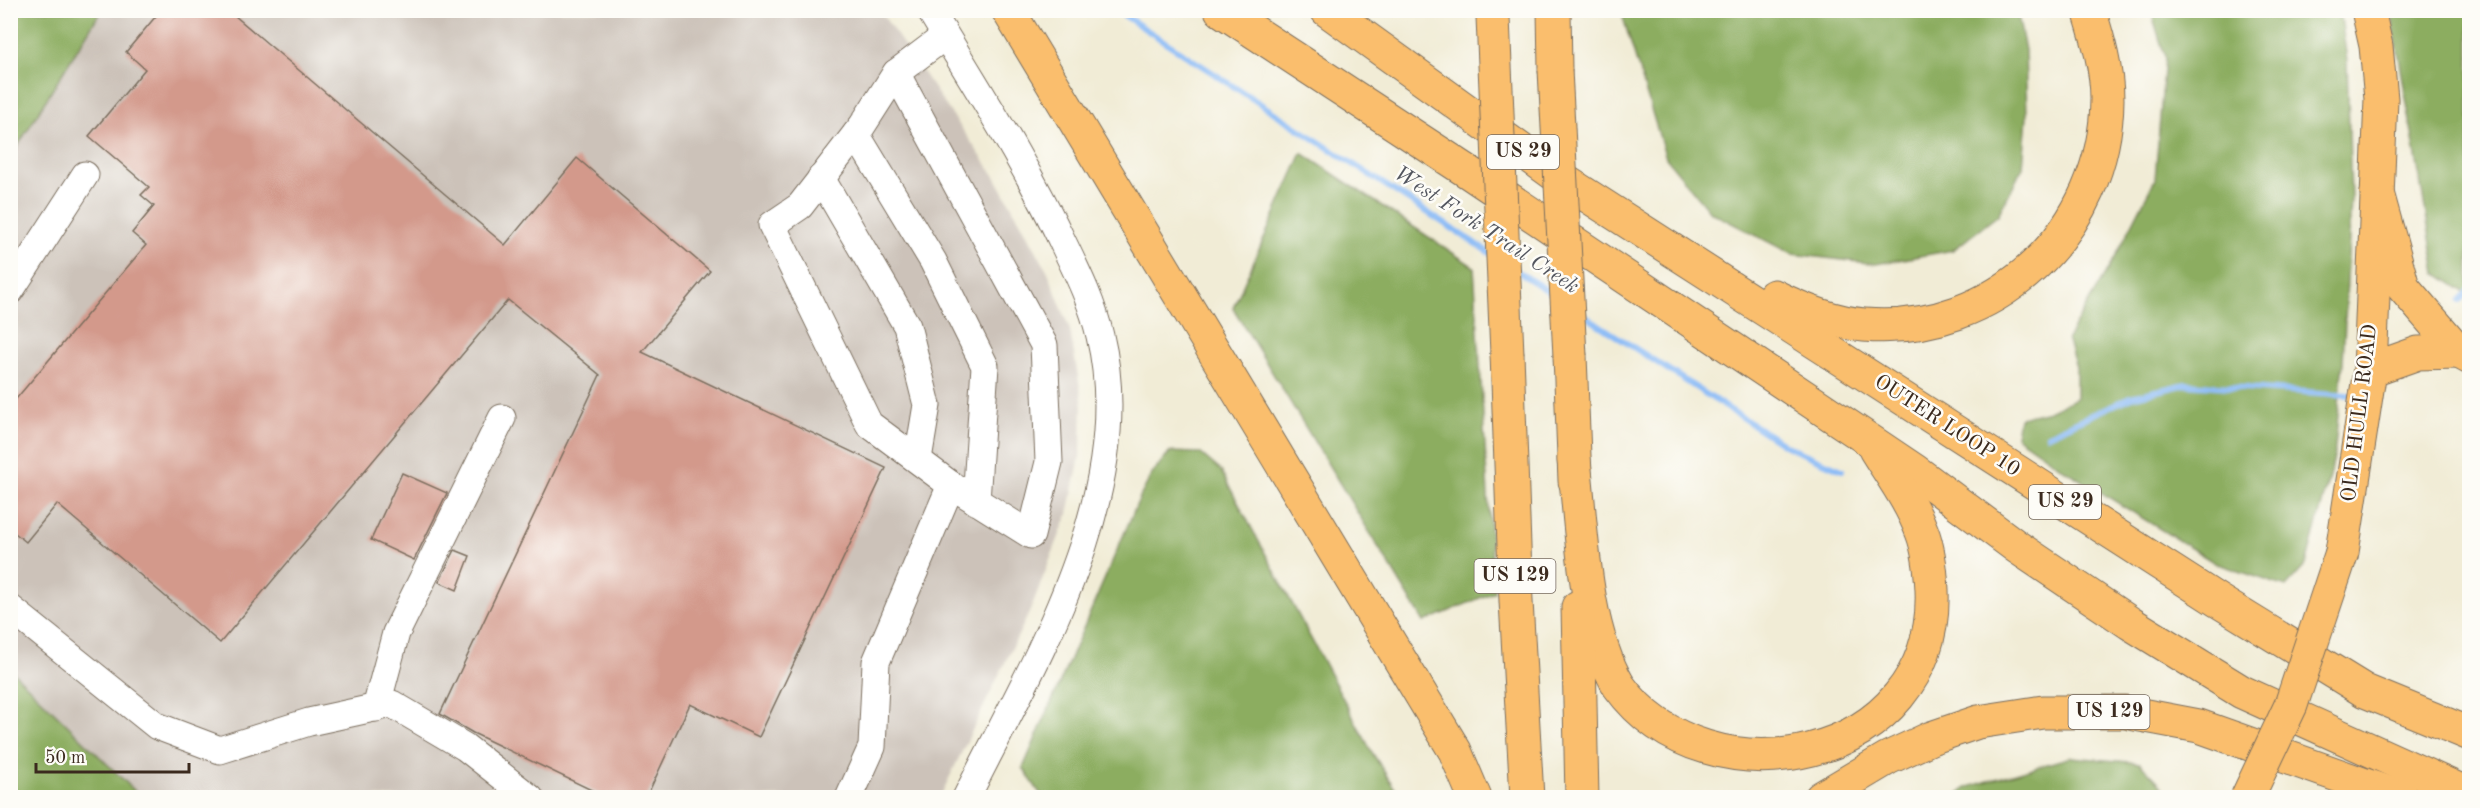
<svg xmlns="http://www.w3.org/2000/svg" width="2480" height="808" font-family="'Old Standard TT',serif">
	<style>
		.industrial { fill: #ccc2b9 }
		.forest { fill: #8cad61; stroke: #646c40; stroke-width: 1.5 }
		.lines { fill: none; stroke-linecap: round; stroke-linejoin: round }
		.stream { stroke: #8bbbf6; stroke-width: 6 }
		.building { fill: #d3998b }
		.minor-casing { stroke: #7b6e5e; stroke-width: 29 }
		.major-casing { stroke: #7b6e5e; stroke-width: 35 }
		.highway-casing { stroke: #7b6e5e; stroke-width: 35 }
		.minor { stroke: #fff; stroke-width: 27 }
		.major { stroke: #fabe6d; stroke-width: 33 }
		.highway { stroke: #fabe6d; stroke-width: 33 }
		.major-bridge-casing { stroke: #7b6e5e; stroke-width: 35; stroke-linecap: butt }
		.highway-bridge-casing { stroke: #7b6e5e; stroke-width: 35; stroke-linecap: butt }
		.major-bridge { stroke: #fabe6d; stroke-width: 33 }
		.highway-bridge { stroke: #fabe6d; stroke-width: 33 }
		.labels { text-anchor: middle; dominant-baseline: central; stroke-width: 5; stroke-linejoin: round; paint-order: stroke }
		.shield { fill: #fdfcf7; stroke: #75695f; stroke-width: 1.5 }
		.shield-label { font-size: 20px; font-weight: bold; fill: #3b2a1e }
		.street-label { font-size: 21px; fill: #3b2a1e; stroke: #fdfcf7 }
		.water-label { font-size: 22px; font-style: italic; fill: #53565f; stroke: #fdfcf7 }
	</style>
	<rect width="100%" height="100%" fill="#fdfcf7"/>
	<filter id="ink" filterUnits="userSpaceOnUse"><feTurbulence type="fractalNoise" baseFrequency=".0167" numOctaves="2"/><feDisplacementMap in="SourceGraphic" scale="12" xChannelSelector="R" yChannelSelector="G"/><feConvolveMatrix kernelMatrix="1 2 1 2 8 2 1 2 1" color-interpolation-filters="sRGB"/></filter>
	<filter id="wash" filterUnits="userSpaceOnUse"><feTurbulence type="fractalNoise" baseFrequency=".008" numOctaves="4" result="noise"/><feDisplacementMap in="SourceGraphic" scale="24" xChannelSelector="R" yChannelSelector="G"/><feGaussianBlur stdDeviation="1.35" result="paint"/><feColorMatrix in="noise" values="0 0 0 0 0 0 0 0 0 0 0 0 0 0 0 0 0 1.4 0 .05"/><feComposite in="paint" operator="in"/></filter>
	<g filter="url(#wash)">
		<rect width="100%" height="100%" fill="#f1ecd6"/>
		<polygon class="industrial" points="101,11 880,11 996,178 1048,272 1070,330 1082,400 1081,452 1068,514 1029,613 940,797 141,797 11,670 10,157"/>
		<g class="forest">
			<polygon points="11,10 101,11 11,157 10,11"/>
			<polygon points="1621,11 2017,11 2025,50 2027,116 2023,167 1998,215 1953,250 1876,264 1792,254 1710,212 1666,158"/>
			<polygon points="2151,11 2340,11 2347,60 2351,199 2343,362 2334,458 2306,565 2286,587 2215,563 2071,474 2016,436 2019,418 2049,411 2076,398 2076,367 2067,339 2116,256 2155,179 2165,57"/>
			<polygon points="2391,11 2469,11 2469,295 2436,273"/>
			<polygon points="1302,153 1474,267 1494,592 1424,622 1233,308"/>
			<polygon points="1170,452 1200,453 1221,471 1373,754 1400,797 1046,798 1039,792 1023,768 1139,499 1152,474"/>
			<polygon points="10,670 11,670 141,797 11,797"/>
			<polygon points="2071,757 2140,763 2173,797 1953,797 1968,787"/>
		</g>
		<g class="lines">
			<g class="stream">
				<polyline points="1116,10 1493,255"/>
				<polyline points="1514,269 1556,296"/>
				<polyline points="2460,300 2470,290"/>
				<polyline points="1579,312 1786,446 1842,470"/>
				<polyline points="2048,435 2131,397 2186,384 2349,395"/>
			</g>
		</g>
		<g id="blocks">
			<g class="building">
				<polygon points="161,10 228,10 505,245 577,158 710,271 642,352 886,468 759,737 690,704 646,798 608,798 473,733 440,714 600,375 508,300 220,643 57,504 26,542 10,529 10,406 146,245 132,233 154,206 141,195 149,187 89,136 145,69 126,52"/>
				<polygon points="402,473 447,493 414,560 371,540"/>
				<polygon points="455,550 470,556 457,590 439,582"/>
			</g>
		</g>
	</g>
	<g filter="url(#ink)">
		<use href="#blocks" fill-opacity="0" stroke="#7b6e5e" stroke-width="1.5"/>
		<g class="lines">
			<g class="minor-casing">
				<g id="minor">
					<path d="M930,10C977,88 1027,165 1065,247C1079,276 1093,305 1100,336C1138,493 1034,662 966,798"/>
					<polyline points="896,73 862,126 800,206 772,225 869,424 951,485"/>
					<polyline points="856,134 933,261 985,366 976,501"/>
					<polyline points="821,178 907,326 927,405 918,459"/>
					<polyline points="10,291 85,175"/>
					<polyline points="10,608 157,726 220,750 309,722 392,704 465,747 530,798"/>
					<polyline points="376,708 396,633 502,418"/>
					<polyline points="849,798 872,747 876,662 951,485 1031,535 1049,462 1044,345 896,73 945,36"/>
				</g>
			</g>
			<g class="major-casing">
				<polyline id="major" points="2342,552 2370,370 2381,99 2376,46 2368,10"/>
			</g>
			<g class="highway-casing">
				<g id="highway">
					<polyline points="1008,10 1455,751 1475,798"/>
					<polyline points="1221,10 1470,173 1869,440 1915,471 2017,547 2130,623 2242,692 2470,795"/>
					<polyline points="1327,10 1560,178 2217,600 2365,691 2470,734"/>
					<polyline points="1554,10 1555,70"/>
					<polyline points="2377,193 2403,287 2459,352 2470,358"/>
					<path d="M1774,296C1802,310 1832,322 1864,325C1996,336 2106,230 2107,99C2107,69 2098,39 2089,10"/>
					<polyline points="1507,354 1516,601 1527,798"/>
					<polyline points="1570,356 1575,481"/>
					<polyline points="2370,370 2418,353 2459,352"/>
					<path d="M1574,460C1582,530 1583,625 1619,686C1707,808 1939,765 1932,590C1931,571 1929,550 1922,532C1911,502 1891,475 1875,449"/>
					<polyline points="1578,607 1582,798"/>
					<polyline points="1821,798 1888,758 1931,738 1978,722 2043,712 2125,712 2199,726 2402,798"/>
				</g>
			</g>
			<use href="#minor" class="minor"/>
			<use href="#major" class="major"/>
			<use href="#highway" class="highway"/>
			<g class="major-bridge-casing">
				<polyline id="major-bridge" points="2247,798 2291,705 2342,552"/>
			</g>
			<g class="highway-bridge-casing">
				<g id="highway-bridge">
					<polyline points="1493,17 1507,354"/>
					<polyline points="1555,70 1570,356"/>
				</g>
			</g>
			<use href="#major-bridge" class="major-bridge"/>
			<use href="#highway-bridge" class="highway-bridge"/>
		</g>
	</g>
	<g class="labels">
		<g class="shield">
			<rect x="1487" y="135" width="72" height="34" rx="4.5"/>
			<rect x="2029" y="485" width="72" height="34" rx="4.5"/>
			<rect x="1474.5" y="559" width="81" height="34" rx="4.5"/>
			<rect x="2068.5" y="695" width="81" height="34" rx="4.5"/>
		</g>
		<g class="shield-label">
			<text x="1523" y="152">US 29</text>
			<text x="2065" y="502">US 29</text>
			<text x="1515" y="576">US 129</text>
			<text x="2109" y="712">US 129</text>
		</g>
		<g class="street-label">
			<text transform="translate(2360 413) rotate(-83)">OLD HULL ROAD</text>
			<text transform="translate(1947 426) rotate(33)">OUTER LOOP 10</text>
		</g>
		<g class="water-label">
			<text transform="translate(1486 230) rotate(33)">West Fork Trail Creek</text>
		</g>
	</g>
	<rect width="2480" height="808" fill="none" stroke="#fdfcf7" stroke-width="36"/>
	<path d="M36 763v9h153v-9" fill="none" stroke="#3b2a1e" stroke-width="3"/>
	<text x="45" y="763" font-size="18" fill="#3b2a1e" stroke="#fdfcf7" stroke-width="4.5" paint-order="stroke">50 m</text>
</svg>
